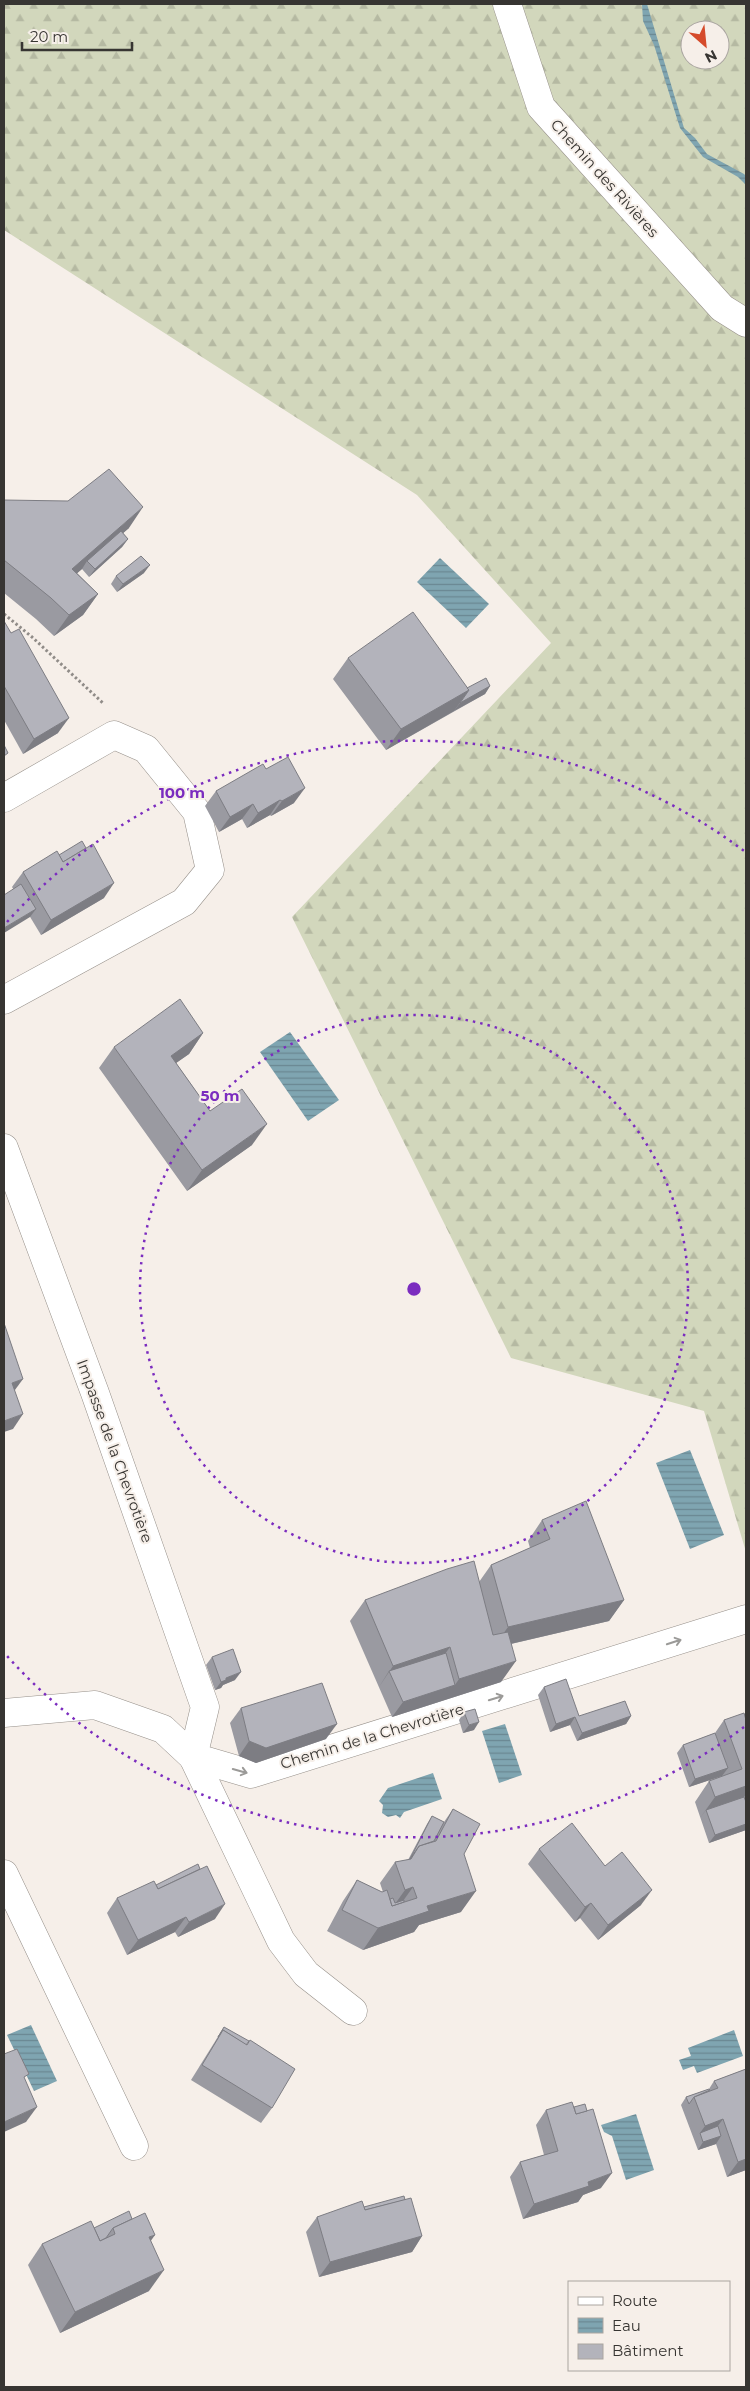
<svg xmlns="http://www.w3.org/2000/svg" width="750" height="2391" font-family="Montserrat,sans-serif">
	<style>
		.forest { fill: url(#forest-firs); fill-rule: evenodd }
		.water { fill: url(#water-rules) }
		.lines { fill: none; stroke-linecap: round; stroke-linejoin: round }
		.street-casing { stroke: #96908a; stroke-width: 29 }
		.path { stroke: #908c88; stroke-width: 3; stroke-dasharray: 2.5 2.5; stroke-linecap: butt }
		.street { stroke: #fff; stroke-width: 28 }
		.wall { fill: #9a9aa1 }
		.shaded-wall { fill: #7d7d83 }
		.building { fill: #b3b3bb; stroke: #7d7d83 }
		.oneway { stroke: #9b9a98 }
		.ring { fill: none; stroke: #7b2cbf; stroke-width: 2.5; stroke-dasharray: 2.5 5 }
		.labels { text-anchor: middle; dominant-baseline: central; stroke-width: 4; stroke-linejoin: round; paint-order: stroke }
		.street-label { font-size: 15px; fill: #373532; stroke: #f6efe9 }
		.centre { fill: #7b2cbf; stroke: #f6efe9; stroke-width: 2.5 }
		.ring-label { font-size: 15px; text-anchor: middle; font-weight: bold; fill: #7b2cbf; stroke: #f6efe9; stroke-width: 4; stroke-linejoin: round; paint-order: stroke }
	</style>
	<defs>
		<pattern id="forest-firs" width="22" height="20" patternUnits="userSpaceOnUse" patternTransform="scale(1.25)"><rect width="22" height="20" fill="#d2d7bc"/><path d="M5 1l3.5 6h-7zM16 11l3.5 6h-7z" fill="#b5b9a2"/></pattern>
		<pattern id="water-rules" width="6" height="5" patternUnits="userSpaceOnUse" patternTransform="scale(1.25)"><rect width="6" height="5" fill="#7fa5b1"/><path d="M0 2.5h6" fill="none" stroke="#698791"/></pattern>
	</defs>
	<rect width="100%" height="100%" fill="#f6efe9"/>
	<path class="forest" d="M4,4H746V1552L704,1411L511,1358L292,917L551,643L417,495L4,230ZM690,30H720V60H690Z"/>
	<g class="water">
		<polygon points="642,4 647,4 684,128 695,138 707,154 744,174 746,176 746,185 738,177 703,157 680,128 654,45 643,21"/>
		<polygon points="440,558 489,604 466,628 417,582"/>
		<polygon points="290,1032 339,1100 308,1121 260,1052"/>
		<polygon points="690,1450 724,1535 690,1549 656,1463"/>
		<polygon points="505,1724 522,1775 499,1783 482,1731"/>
		<polygon points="433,1773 442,1799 404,1812 400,1818 396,1815 388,1817 382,1813 383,1805 379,1801 388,1788"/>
		<polygon points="31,2025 57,2081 34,2091 7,2035"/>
		<polygon points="734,2030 743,2056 697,2073 694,2066 683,2070 679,2060 691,2056 688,2048"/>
		<polygon points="636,2114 654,2170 626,2180 612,2136 604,2132 601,2125"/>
	</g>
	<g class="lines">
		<g class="street-casing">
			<g id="street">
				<polyline points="507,4 541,107 722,308 746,323"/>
				<polyline points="4,798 114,735 146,749 197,812 210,870 184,902 4,1000"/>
				<polyline points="4,1148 95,1393 205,1707 193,1757"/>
				<polyline points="4,1713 95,1705 163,1729 193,1757 251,1774 746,1619"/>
				<polyline points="193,1757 281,1941 306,1974 353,2011"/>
				<polyline points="4,1874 134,2146"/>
			</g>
		</g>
		<polyline class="path" points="4,614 32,637 104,704"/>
		<use href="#street" class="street"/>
	</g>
	<g class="wall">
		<polygon points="4,500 129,528 123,533 128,539 122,547 89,577 82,569 77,573 98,594 83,615 54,636 36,619 4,593"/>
		<polygon points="144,573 117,592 111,584 116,576"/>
		<polygon points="4,621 58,733 23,754 4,720"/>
		<polygon points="348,658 467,688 490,686 485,694 386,750 333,679"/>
		<polygon points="266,769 294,803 271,816 270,815 247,828 242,819 219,832 205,806 216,791"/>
		<polygon points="59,855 104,898 41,935 12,887 23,872"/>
		<polygon points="203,1033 189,1054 176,1063 210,1111 252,1145 187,1191 99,1068 114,1047"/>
		<polygon points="542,1520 624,1600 609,1621 511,1644 501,1682 392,1717 350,1621 365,1600 479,1582 491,1565 530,1548 528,1541"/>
		<polygon points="212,1657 235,1680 223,1685 221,1688 215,1690 206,1665"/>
		<polygon points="544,1687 579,1716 631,1716 626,1724 577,1741 570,1725 550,1732 538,1695"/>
		<polygon points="241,1708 326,1739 256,1763 239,1756 230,1723"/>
		<polygon points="464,1712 474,1730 463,1733 459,1720"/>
		<polygon points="724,1720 746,1720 746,1830 709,1843 695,1802 709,1781 722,1776 689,1787 677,1753 683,1745 715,1733"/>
		<polygon points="453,1809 464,1854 461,1912 419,1925 414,1932 363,1950 327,1931 343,1901 357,1880 382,1892 383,1892 380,1883 395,1862 408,1860 427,1824 432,1816 444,1822"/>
		<polygon points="539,1849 605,1866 641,1905 598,1940 580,1918 575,1922 528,1864"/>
		<polygon points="156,1885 215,1919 178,1937 175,1932 127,1955 107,1913 117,1898"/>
		<polygon points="224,2027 272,2108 261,2123 191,2080"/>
		<polygon points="746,2069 746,2170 727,2177 716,2144 698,2150 681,2105 686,2097 709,2089 714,2081"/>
		<polygon points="546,2110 601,2188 583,2195 578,2202 523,2219 510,2177 520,2162 544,2155 536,2125"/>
		<polygon points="405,2200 422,2236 412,2252 319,2277 306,2232 317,2217 364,2207"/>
		<polygon points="132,2219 150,2241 149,2291 60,2333 28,2265 42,2244 94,2228"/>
	</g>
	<g class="shaded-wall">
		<polygon points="143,507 129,528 89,563 87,561 82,569 58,590 72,569"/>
		<polygon points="128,539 122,547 89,577 95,569"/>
		<polygon points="150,565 144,573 117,592 123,584"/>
		<polygon points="98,594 83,615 54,636 69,615"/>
		<polygon points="490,686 485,694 454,711 460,703"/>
		<polygon points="469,690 454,711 386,750 401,729"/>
		<polygon points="69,718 58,733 23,754 34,739"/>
		<polygon points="305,788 294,803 271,816 282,801"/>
		<polygon points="280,800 270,815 247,828 258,813"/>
		<polygon points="253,804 242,819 219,832 230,817"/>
		<polygon points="114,883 104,898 41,935 51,920"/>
		<polygon points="36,909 30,917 4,933 4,928"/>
		<polygon points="203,1033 189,1054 156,1077 171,1056"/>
		<polygon points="267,1124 252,1145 187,1191 202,1170"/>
		<polygon points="23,1379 12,1394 12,1383"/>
		<polygon points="23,1414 13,1429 4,1432 4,1421"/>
		<polygon points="624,1600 609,1621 493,1648 508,1627"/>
		<polygon points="450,1647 435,1668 389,1671 379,1687 393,1666"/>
		<polygon points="516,1661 501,1682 392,1717 403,1702 455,1685 459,1679"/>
		<polygon points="241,1672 235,1680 223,1685 221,1688 215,1690 221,1682 226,1678"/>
		<polygon points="631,1716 626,1724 577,1741 582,1733"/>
		<polygon points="575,1717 570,1725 550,1732 556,1724"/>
		<polygon points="479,1722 474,1730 463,1733 469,1725"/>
		<polygon points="337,1724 326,1739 256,1763 239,1756 249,1741"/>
		<polygon points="728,1768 722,1776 689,1787 695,1779"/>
		<polygon points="746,1786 746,1794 739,1805 706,1810 700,1818 715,1797"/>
		<polygon points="746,1824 746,1830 709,1843 715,1835"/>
		<polygon points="413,1887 398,1908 390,1911 405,1890"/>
		<polygon points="652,1890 641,1905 598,1940 608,1925"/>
		<polygon points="476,1891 461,1912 419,1925 414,1932 363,1950 378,1928 427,1906"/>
		<polygon points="591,1903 580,1918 575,1922 585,1907"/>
		<polygon points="225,1904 215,1919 178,1937 189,1922"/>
		<polygon points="186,1917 175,1932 127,1955 138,1940"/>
		<polygon points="37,2107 26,2122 4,2132 4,2122"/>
		<polygon points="723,2119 712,2134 700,2133 705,2126"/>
		<polygon points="721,2136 716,2144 698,2150 703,2142"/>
		<polygon points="746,2159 746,2170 727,2177 738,2162"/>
		<polygon points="612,2173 601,2188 583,2195 578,2202 523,2219 534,2204 588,2182"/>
		<polygon points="155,2235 140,2256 149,2237"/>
		<polygon points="422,2236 412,2252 319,2277 330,2262"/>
		<polygon points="164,2270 149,2291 60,2333 75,2312"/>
	</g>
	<g class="building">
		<polygon points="109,469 143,507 72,569 98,594 69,615 51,598 4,560 4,500 68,501"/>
		<polygon points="121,531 128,539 95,569 87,561"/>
		<polygon points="141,556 150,565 123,584 116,576"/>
		<polygon points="413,612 469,690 401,729 348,658"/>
		<polygon points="4,621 11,633 19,629 69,718 34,739 4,686"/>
		<polygon points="486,678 490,686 460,703 469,690 467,688"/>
		<polygon points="4,745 8,753 4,756"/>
		<polygon points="288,757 305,788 282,801 280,800 258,813 253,804 230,817 216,791 263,764 266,769"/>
		<polygon points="82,841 86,848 63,862 59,855"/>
		<polygon points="93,844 114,883 51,920 23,872 57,851 63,862"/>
		<polygon points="21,884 36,909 4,928 4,895"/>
		<polygon points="180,999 203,1033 171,1056 210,1111 242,1089 267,1124 202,1170 114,1047"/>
		<polygon points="4,1323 23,1379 12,1383 23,1414 4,1421"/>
		<polygon points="586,1501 624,1600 508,1627 491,1565 550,1539 542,1520"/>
		<polygon points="474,1561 493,1635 508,1632 516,1661 459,1679 450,1647 393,1666 365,1600 447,1569"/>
		<polygon points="233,1649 241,1672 226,1678 226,1680 221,1682 212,1657"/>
		<polygon points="446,1653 455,1685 403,1702 389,1671"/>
		<polygon points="566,1679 579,1716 625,1701 631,1716 582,1733 575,1717 556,1724 544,1687"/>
		<polygon points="322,1683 337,1724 266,1748 249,1741 241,1708"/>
		<polygon points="475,1709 479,1722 469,1725 464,1712"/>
		<polygon points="744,1713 746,1720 746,1786 715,1797 709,1781 742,1769 724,1720"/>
		<polygon points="715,1733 728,1768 695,1779 683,1745"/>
		<polygon points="744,1797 746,1802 746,1824 715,1835 706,1810"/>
		<polygon points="453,1809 480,1824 464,1854 476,1891 427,1906 429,1911 378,1928 342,1910 357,1880 382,1892 387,1890 392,1906 417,1898 413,1887 405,1890 395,1862 411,1859 419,1846 436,1841"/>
		<polygon points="432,1816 444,1822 434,1841 419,1846 410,1859"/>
		<polygon points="572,1823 605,1866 622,1852 652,1890 608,1925 591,1903 585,1907 539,1849"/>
		<polygon points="198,1864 200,1869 158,1889 156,1885"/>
		<polygon points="207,1866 225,1904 189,1922 186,1917 138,1940 117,1898 154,1881 158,1889"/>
		<polygon points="393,1898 395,1903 404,1900 404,1902 392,1906 390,1899"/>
		<polygon points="224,2027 249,2041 246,2045 223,2030 218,2037"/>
		<polygon points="223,2030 247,2045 250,2040 295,2069 272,2108 202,2065"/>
		<polygon points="17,2049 29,2074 24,2077 37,2107 4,2122 4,2054"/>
		<polygon points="746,2069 746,2159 738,2162 723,2119 705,2126 694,2097 718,2088 714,2081"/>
		<polygon points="709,2089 710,2090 694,2097 689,2104 686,2097"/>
		<polygon points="572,2102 576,2114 593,2109 612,2173 588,2182 589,2186 534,2204 520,2162 558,2151 546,2110"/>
		<polygon points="585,2104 587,2111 576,2114 574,2107"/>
		<polygon points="718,2126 721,2136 703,2142 700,2133"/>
		<polygon points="404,2196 405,2200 365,2210 364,2207"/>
		<polygon points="411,2198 422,2236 330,2262 317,2217 362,2201 365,2210"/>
		<polygon points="129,2211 132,2219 113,2228 106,2238 100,2241 94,2228"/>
		<polygon points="145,2213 155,2235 149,2237 164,2270 75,2312 42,2244 91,2221 100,2241 115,2234 113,2228"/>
	</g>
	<defs><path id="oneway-shaft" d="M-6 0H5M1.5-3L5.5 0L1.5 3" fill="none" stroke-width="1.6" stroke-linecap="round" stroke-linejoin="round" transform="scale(1.25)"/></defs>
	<g class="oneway">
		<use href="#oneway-shaft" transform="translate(674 1642) rotate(-18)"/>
		<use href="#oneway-shaft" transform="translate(496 1698) rotate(-17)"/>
		<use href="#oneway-shaft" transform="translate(240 1771) rotate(16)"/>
	</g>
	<g class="ring">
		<circle cx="414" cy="1289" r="274"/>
		<path d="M744 1727A548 548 0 0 1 7 1656M7 922A548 548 0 0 1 744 851"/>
	</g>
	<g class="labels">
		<g class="street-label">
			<text transform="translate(605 178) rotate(48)">Chemin des Rivières</text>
			<text transform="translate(115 1451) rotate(70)">Impasse de la Chevrotière</text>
			<text transform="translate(372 1736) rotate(-17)">Chemin de la Chevrotière</text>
		</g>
	</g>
	<circle cx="414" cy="1289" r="8" class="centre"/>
	<g class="ring-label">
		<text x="182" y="798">100 m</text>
		<text x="220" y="1101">50 m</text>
	</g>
	<rect width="750" height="2391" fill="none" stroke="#373532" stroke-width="10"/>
	<rect x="568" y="2281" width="162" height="90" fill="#f6efe9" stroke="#aaa5a0"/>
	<rect x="578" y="2297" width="25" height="8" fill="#ffffff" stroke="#aaa5a0"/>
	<text x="612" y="2306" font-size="15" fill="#373532">Route</text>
	<rect x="578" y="2318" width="25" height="15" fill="url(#water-rules)" stroke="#aaa5a0"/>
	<text x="612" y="2331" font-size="15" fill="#373532">Eau</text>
	<rect x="578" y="2344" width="25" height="15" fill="#b3b3bb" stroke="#aaa5a0"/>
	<text x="612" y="2356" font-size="15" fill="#373532">Bâtiment</text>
	<g transform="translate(705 45) rotate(153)"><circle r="24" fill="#f6efe9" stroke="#aaa5a0"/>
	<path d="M0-4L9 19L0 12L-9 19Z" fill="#d54b2b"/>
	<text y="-8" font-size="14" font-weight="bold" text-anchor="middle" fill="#373532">N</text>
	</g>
	<path d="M22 42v8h110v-8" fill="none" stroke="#373532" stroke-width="2.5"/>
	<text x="30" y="42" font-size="15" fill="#373532" stroke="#f6efe9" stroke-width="4" paint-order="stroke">20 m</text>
</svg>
